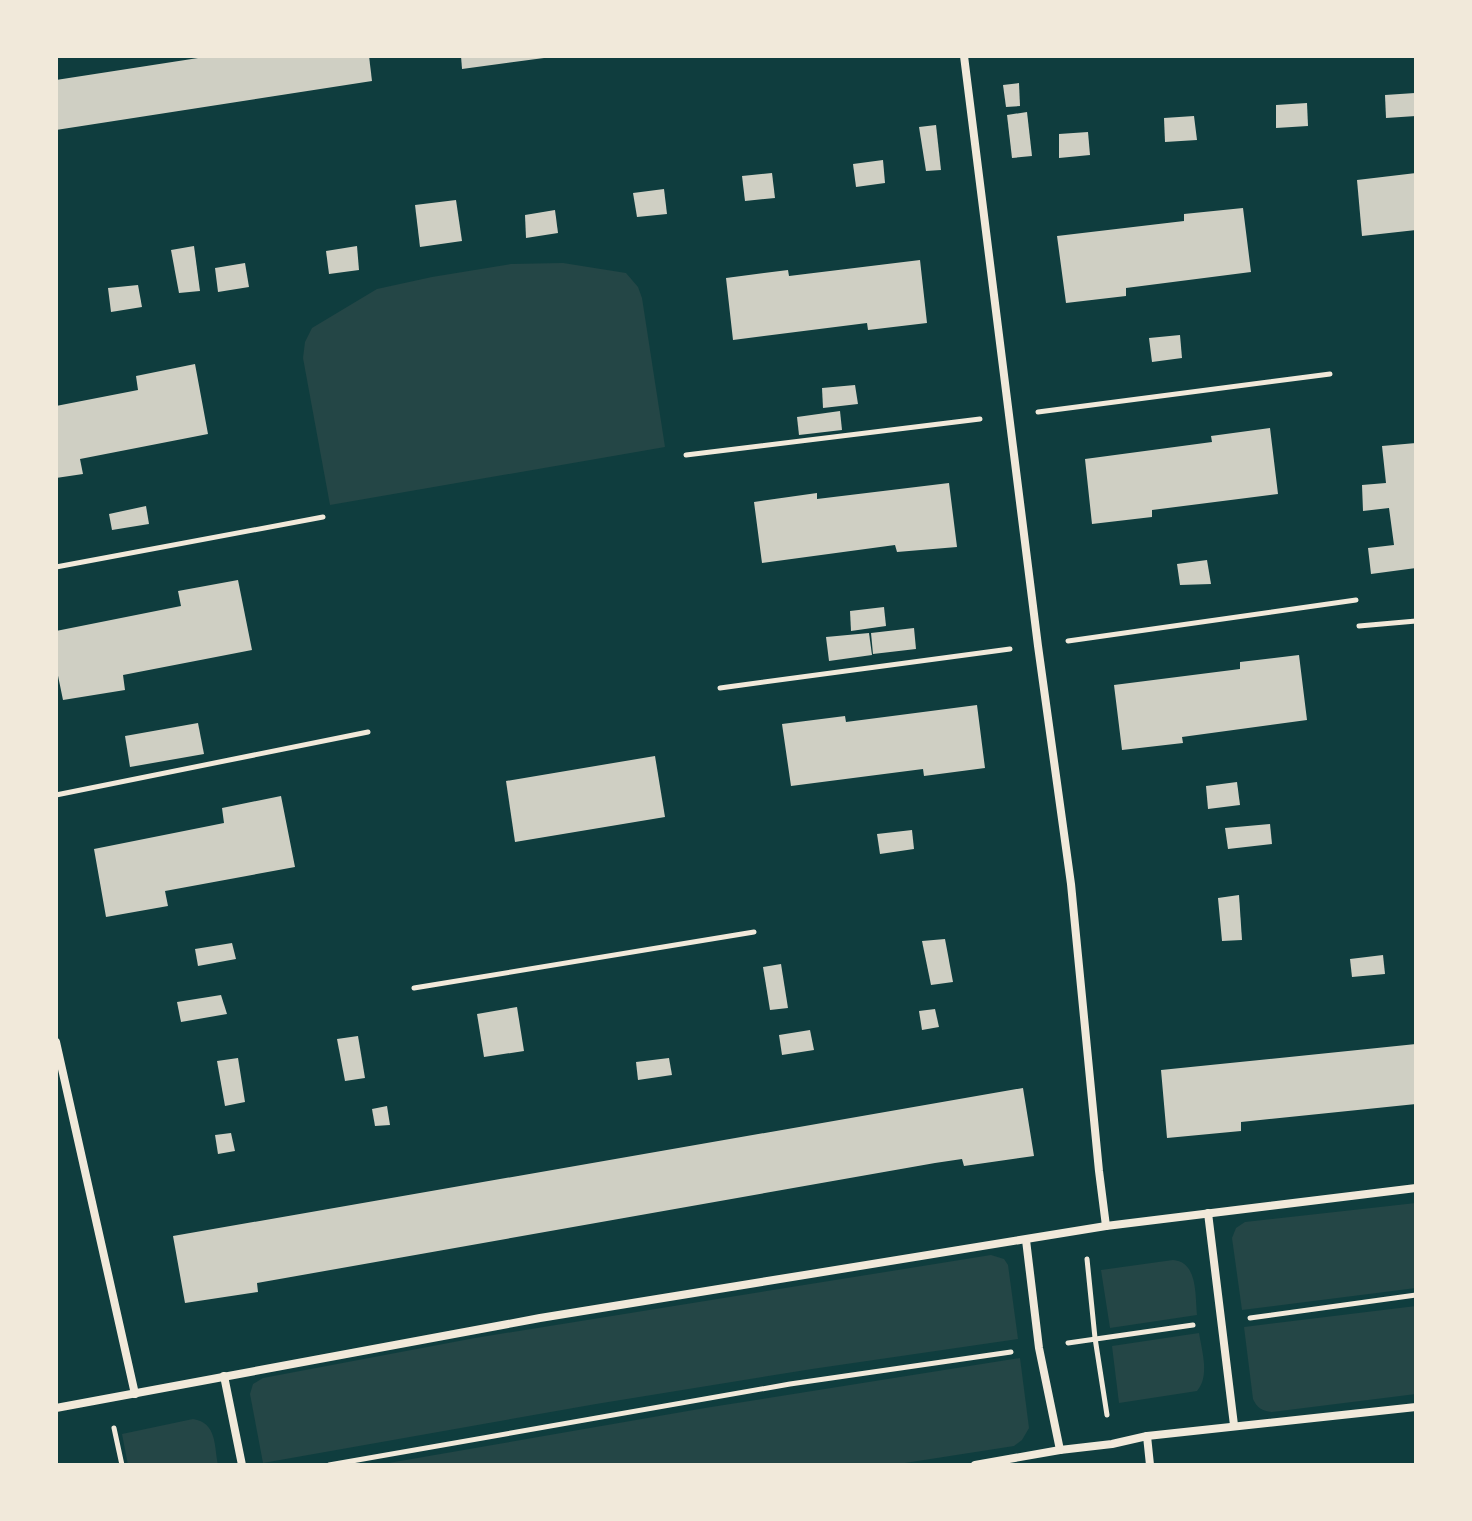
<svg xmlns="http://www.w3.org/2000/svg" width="1472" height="1521" font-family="'PT Serif',serif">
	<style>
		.green { fill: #244646 }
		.building { fill: #cfcfc3 }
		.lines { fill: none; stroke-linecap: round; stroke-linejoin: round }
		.path { stroke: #f1e9da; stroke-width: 5 }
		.minor { stroke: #f1e9da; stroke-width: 8 }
	</style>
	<rect width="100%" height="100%" fill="#0f3d3e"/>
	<g class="green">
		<polygon points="563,263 626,273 638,287 642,298 665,447 330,505 303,358 305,342 312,328 377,289 432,277 511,264"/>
		<polygon points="1416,1203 1416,1288 1242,1310 1232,1238 1236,1228 1245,1222"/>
		<polygon points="991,1255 1004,1259 1008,1265 1018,1339 812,1369 596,1404 263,1463 250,1394 253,1384 263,1378 475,1338"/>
		<path d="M1173,1260C1198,1262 1195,1295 1197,1315L1110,1328L1101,1270Z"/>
		<path d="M1416,1306V1394L1272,1412C1262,1411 1257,1408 1253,1399L1244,1327Z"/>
		<path d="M1199,1333C1202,1352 1210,1376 1197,1391L1119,1403L1112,1346Z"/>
		<polygon points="1020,1358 1029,1428 1022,1440 1014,1446 892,1465 377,1465 705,1408"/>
		<path d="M193,1419C217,1423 214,1445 218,1465H128L122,1434Z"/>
	</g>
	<g class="building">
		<polygon points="211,56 369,56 372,81 56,130 56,80"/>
		<polygon points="461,56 543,56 544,58 462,69"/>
		<polygon points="1019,83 1020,106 1006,107 1003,85"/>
		<polygon points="1415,93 1416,116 1386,118 1385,95"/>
		<polygon points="1307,103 1308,126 1276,128 1276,105"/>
		<polygon points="1027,112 1032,156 1012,158 1007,115"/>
		<polygon points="1194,116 1197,140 1165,142 1164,118"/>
		<polygon points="936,125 941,170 926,171 919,127"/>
		<polygon points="1088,132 1090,155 1059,158 1059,134"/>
		<polygon points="883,160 885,183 856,187 853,164"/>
		<polygon points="772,173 775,198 745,201 742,176"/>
		<polygon points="1416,173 1416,230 1362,236 1357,180"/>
		<polygon points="664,189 667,214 637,217 633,193"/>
		<polygon points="456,200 462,241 420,247 415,205"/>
		<polygon points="1243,208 1251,272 1126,288 1126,296 1066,303 1057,236 1184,221 1184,214"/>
		<polygon points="555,210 558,233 526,238 525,215"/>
		<polygon points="194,246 200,291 179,293 171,250"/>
		<polygon points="357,246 359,270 329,274 326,251"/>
		<polygon points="920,260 927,323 868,330 867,323 733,340 726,278 788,270 789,276"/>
		<polygon points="245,263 249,287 218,292 215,268"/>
		<polygon points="138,285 142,307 111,312 108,288"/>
		<polygon points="1180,335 1182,358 1152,362 1149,338"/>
		<polygon points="195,364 208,434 80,459 83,474 56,478 56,406 138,390 136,376"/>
		<polygon points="855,385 858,404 823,408 822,388"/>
		<polygon points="840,411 842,430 799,435 797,417"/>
		<polygon points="1270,428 1278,494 1152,510 1152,517 1092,524 1085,459 1212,442 1211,436"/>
		<polygon points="1416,443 1416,568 1371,574 1368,548 1394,545 1389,508 1363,511 1362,485 1386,483 1382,446"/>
		<polygon points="949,483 957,547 897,552 895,545 762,563 754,502 817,493 817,499"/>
		<polygon points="146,506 149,524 112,530 109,514"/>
		<polygon points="1207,560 1211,584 1180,585 1177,564"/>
		<polygon points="238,580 252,650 123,675 125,690 63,700 56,666 56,631 181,606 178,591"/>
		<polygon points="884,607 886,626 851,631 850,611"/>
		<polygon points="914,628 916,649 873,654 871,633"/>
		<polygon points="869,633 872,655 829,661 826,637"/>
		<polygon points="1299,655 1307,720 1182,737 1183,743 1122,750 1114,685 1240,669 1240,662"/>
		<polygon points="977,705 985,768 924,776 923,769 791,786 782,724 845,716 846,722"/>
		<polygon points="198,723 204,754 130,767 125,736"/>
		<polygon points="655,756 665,817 515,842 506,781"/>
		<polygon points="1237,782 1240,805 1208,809 1206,786"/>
		<polygon points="281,796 295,867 165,891 168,906 106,917 94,849 224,823 222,808"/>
		<polygon points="1270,824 1272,844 1228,849 1225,828"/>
		<polygon points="912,830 914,849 880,854 877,834"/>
		<polygon points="1239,895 1242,940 1222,941 1218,898"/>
		<polygon points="945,939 953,982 931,985 922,941"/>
		<polygon points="232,943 236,959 198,966 195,949"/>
		<polygon points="1383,955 1385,974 1352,977 1350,959"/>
		<polygon points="781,964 788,1008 770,1010 763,967"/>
		<polygon points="221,995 227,1014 181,1022 177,1002"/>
		<polygon points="517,1007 524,1051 484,1057 477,1014"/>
		<polygon points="935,1009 939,1027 922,1030 919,1011"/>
		<polygon points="810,1030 814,1050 782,1055 779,1035"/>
		<polygon points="358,1036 365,1078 345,1081 337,1039"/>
		<polygon points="1416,1044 1416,1104 1241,1122 1241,1131 1167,1138 1161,1070"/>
		<polygon points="238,1058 245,1102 225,1106 217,1061"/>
		<polygon points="669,1058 672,1075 638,1080 636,1062"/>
		<polygon points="1023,1088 1034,1156 964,1166 962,1159 935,1163 257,1283 258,1292 185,1303 173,1236"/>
		<polygon points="387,1106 390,1125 375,1126 372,1109"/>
		<polygon points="231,1133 235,1151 218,1154 215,1135"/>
	</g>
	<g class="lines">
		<g class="path">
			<polyline points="1038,412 1330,374"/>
			<polyline points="686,455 980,419"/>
			<polyline points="56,567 323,517"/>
			<polyline points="1359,626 1416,621"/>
			<polyline points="1068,641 1356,600"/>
			<polyline points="720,688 1010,649"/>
			<polyline points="56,795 368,732"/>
			<polyline points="414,988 754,932"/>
			<polyline points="1087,1259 1095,1338 1107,1415"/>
			<polyline points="1250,1318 1416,1295"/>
			<polyline points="1068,1343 1193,1325"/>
			<polyline points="114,1428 122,1465"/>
			<polyline points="329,1465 790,1384 1011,1352"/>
		</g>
		<g class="minor">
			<polyline points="964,56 1038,646 1071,884 1099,1171 1106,1226"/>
			<polyline points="56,1042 135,1394"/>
			<polyline points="1208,1213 1234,1425"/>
			<polyline points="1026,1240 1039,1348 1060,1450"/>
			<polyline points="224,1376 242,1465"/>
			<polyline points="56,1408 540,1318 1106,1226 1416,1188"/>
			<polyline points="1147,1436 1150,1465"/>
			<polyline points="975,1465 1060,1450 1112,1444 1147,1436 1416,1407"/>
		</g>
	</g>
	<rect width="1472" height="1521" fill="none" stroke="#f1e9da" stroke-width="116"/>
</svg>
